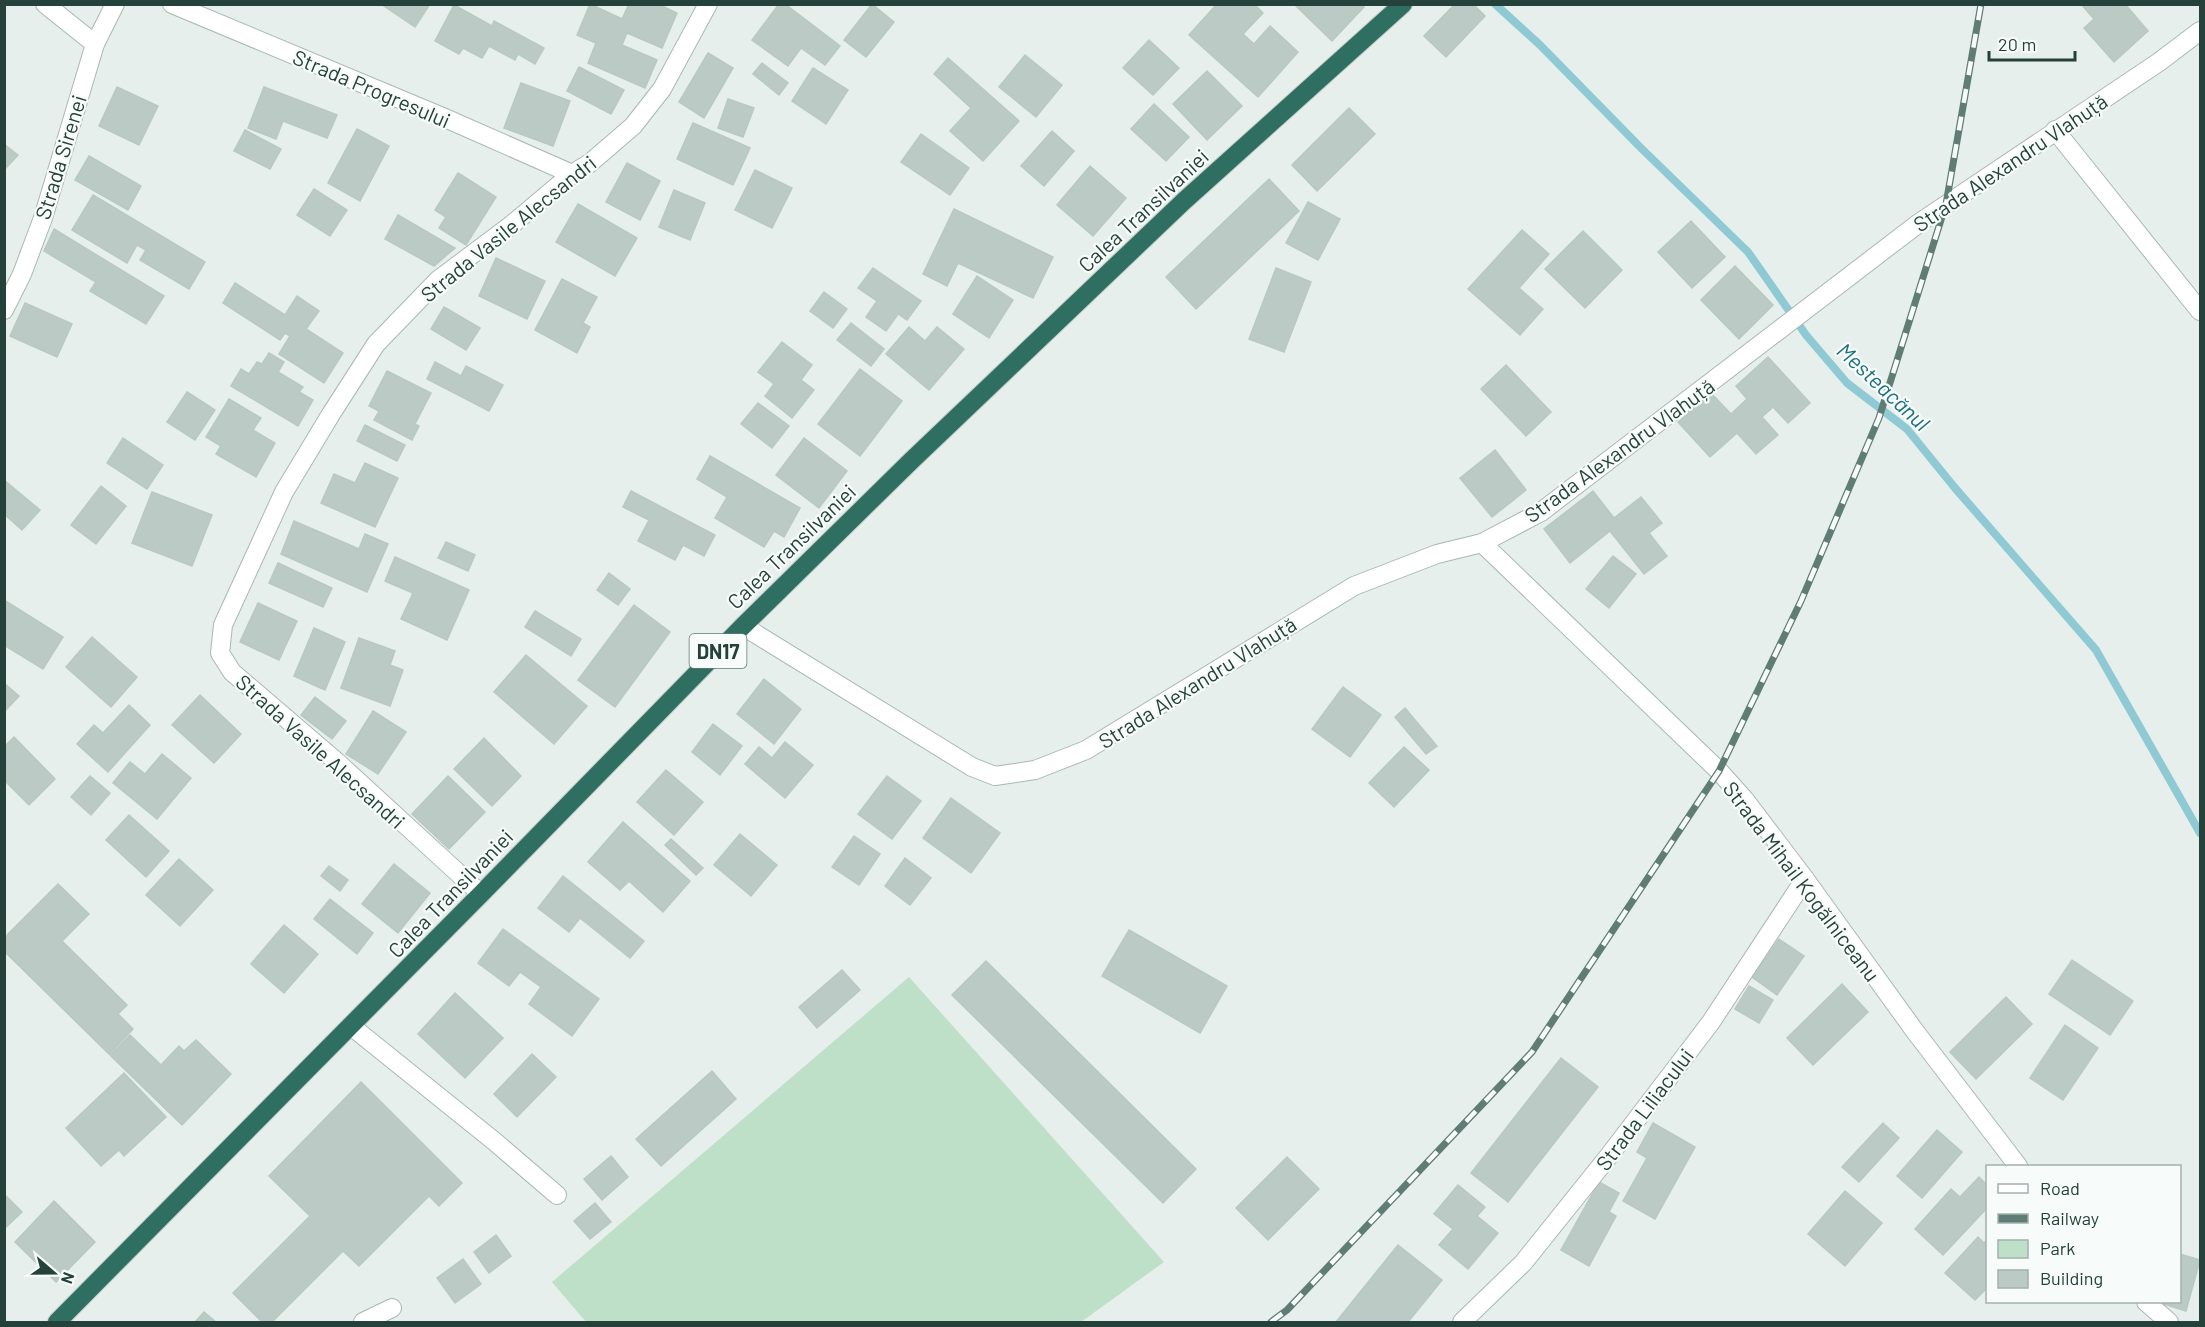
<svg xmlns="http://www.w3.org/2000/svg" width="2205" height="1327" font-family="Barlow,sans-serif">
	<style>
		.green { fill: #bfe0c8 }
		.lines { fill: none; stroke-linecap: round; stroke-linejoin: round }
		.stream { stroke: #8ec9d4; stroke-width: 8 }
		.building { fill: #bbcac4; stroke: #b8c9c2; stroke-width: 1.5 }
		.street-casing { stroke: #a8b8b2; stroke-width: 20 }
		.highway-casing { stroke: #c2cac8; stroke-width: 20 }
		.street { stroke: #fff; stroke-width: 18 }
		.highway { stroke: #2f6f62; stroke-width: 18 }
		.rail-casing { stroke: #5f7d75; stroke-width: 7 }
		.rail { stroke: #f7fbf9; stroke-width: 4.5; stroke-dasharray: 14; stroke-linecap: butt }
		.labels { text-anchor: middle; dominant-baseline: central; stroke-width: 4.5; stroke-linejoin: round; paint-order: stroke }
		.shield { fill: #f7fbf9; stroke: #637a73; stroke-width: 1.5 }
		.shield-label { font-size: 20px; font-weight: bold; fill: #24423a }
		.street-label { font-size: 21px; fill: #24423a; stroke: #f7fbf9 }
		.water-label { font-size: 22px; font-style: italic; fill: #1c6f80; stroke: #f7fbf9 }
	</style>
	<rect width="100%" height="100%" fill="#e6efeb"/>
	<polygon class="green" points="909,977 1164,1262 1081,1322 586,1322 552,1282"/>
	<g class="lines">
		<polyline class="stream" points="1495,4 1540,45 1641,148 1748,252 1806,335 1847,383 1907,429 1955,488 2096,650 2200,833"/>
	</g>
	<g class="building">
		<polygon points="381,4 430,4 415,27"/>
		<polygon points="590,4 622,19 629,4 658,4 677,13 662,48 627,33 622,45 657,60 645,88 588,63 596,43 577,35"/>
		<polygon points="779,4 785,4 840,46 825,65 801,48 788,66 752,40"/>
		<polygon points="872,4 894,22 866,57 844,40"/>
		<polygon points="1217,4 1254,4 1263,13 1243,34 1254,44 1270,26 1298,52 1258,97 1189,35"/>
		<polygon points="1294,4 1361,4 1364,7 1332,41"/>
		<polygon points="1455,4 1473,4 1485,16 1446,57 1424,36"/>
		<polygon points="2081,4 2125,4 2148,31 2114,62 2084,28 2094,19"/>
		<polygon points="454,5 492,26 494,21 544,48 535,64 518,54 515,60 489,46 482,58 463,48 459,54 435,41"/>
		<polygon points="1149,40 1179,68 1153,95 1123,68"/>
		<polygon points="708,53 733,68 704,118 679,102"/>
		<polygon points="1025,55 1062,85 1036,117 999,87"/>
		<polygon points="948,58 1019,121 983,161 950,131 971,108 934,74"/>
		<polygon points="762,63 788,83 779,95 753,74"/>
		<polygon points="579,67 624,90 611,114 567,91"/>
		<polygon points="813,68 848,90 826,124 792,101"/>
		<polygon points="1207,71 1242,106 1207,140 1173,104"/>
		<polygon points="521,83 570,101 553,146 504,128"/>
		<polygon points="117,87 158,106 139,145 99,126"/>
		<polygon points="264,87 337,115 327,138 283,121 276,139 248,128"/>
		<polygon points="728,99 754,108 743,137 718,128"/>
		<polygon points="1154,104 1189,137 1166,161 1131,129"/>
		<polygon points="1349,108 1375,134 1317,191 1292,165"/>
		<polygon points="693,123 750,148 733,185 677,159"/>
		<polygon points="357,129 389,146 360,201 328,183"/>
		<polygon points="245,130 281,149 270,169 234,151"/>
		<polygon points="1052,131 1074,151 1044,186 1021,166"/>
		<polygon points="921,134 969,168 950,195 901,162"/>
		<polygon points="4,144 18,155 4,170"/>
		<polygon points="89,156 141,186 128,210 75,180"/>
		<polygon points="627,163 660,181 640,220 606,202"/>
		<polygon points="1090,166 1126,198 1093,236 1057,205"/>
		<polygon points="755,170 792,188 772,228 735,210"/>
		<polygon points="458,173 496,197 466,245 439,228 446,217 435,210"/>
		<polygon points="1269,179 1299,211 1196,309 1166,277"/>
		<polygon points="314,189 347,210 330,236 297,215"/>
		<polygon points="674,190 705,203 690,240 659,227"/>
		<polygon points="93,195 205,262 189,289 140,260 146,250 137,245 127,263 72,230"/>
		<polygon points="1308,202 1340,219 1318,260 1286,243"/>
		<polygon points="578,204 637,238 615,276 556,242"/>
		<polygon points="954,209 1053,257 1033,298 958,263 947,286 923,274"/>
		<polygon points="398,215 455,248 434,266 385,239"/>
		<polygon points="1691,221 1725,257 1692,288 1658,252"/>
		<polygon points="54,229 164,296 146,324 90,291 96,282 44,251"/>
		<polygon points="1522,230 1549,254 1519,288 1543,309 1520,335 1468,289"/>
		<polygon points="1583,231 1622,270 1585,308 1545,269"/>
		<polygon points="496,258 545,281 527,319 479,296"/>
		<polygon points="1735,266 1773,305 1739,339 1701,300"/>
		<polygon points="873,268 921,301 907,320 898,314 886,331 866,317 877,301 858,288"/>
		<polygon points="1276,268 1311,282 1284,352 1249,339"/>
		<polygon points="977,276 1013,300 989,338 953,314"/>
		<polygon points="562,279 597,297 583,323 590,327 577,353 535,330"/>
		<polygon points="235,283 285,315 297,296 319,311 306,329 343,353 324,383 279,354 290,336 285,333 280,340 223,303"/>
		<polygon points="824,292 847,309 833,328 810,311"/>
		<polygon points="25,303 72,324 57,357 10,336"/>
		<polygon points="444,307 480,328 466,350 431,329"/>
		<polygon points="851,323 884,349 871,366 837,340"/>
		<polygon points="909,327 925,341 937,327 964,349 929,390 886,354"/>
		<polygon points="782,342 812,365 801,380 814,390 792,418 765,396 774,384 758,372"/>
		<polygon points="269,353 284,362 278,372 303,387 299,392 313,400 298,426 231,386 241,369 249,374 257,362 262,364"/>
		<polygon points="1768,357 1810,403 1788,423 1773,407 1762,417 1778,435 1756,454 1737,433 1710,457 1678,422 1711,393 1731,414 1747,399 1736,386"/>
		<polygon points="435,362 461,376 466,366 503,385 489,411 427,379"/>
		<polygon points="1506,365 1551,412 1526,436 1481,389"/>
		<polygon points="860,369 902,401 860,456 818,424"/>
		<polygon points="387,371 431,393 415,424 419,426 412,440 374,420 379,411 369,406"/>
		<polygon points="187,392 215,410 195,440 167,422"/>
		<polygon points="229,399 261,418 253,430 275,443 256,477 216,454 221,446 206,437"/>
		<polygon points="758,403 789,426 772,448 741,424"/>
		<polygon points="365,425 405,445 397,461 357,441"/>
		<polygon points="123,438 163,465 147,489 107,463"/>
		<polygon points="804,438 847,471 819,508 776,475"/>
		<polygon points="1495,450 1526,490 1492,517 1460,478"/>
		<polygon points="710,456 800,508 784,537 774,531 764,547 715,518 727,497 697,479"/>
		<polygon points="365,463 398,478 375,527 321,503 334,474 355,483"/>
		<polygon points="4,480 40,510 22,530 4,514"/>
		<polygon points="101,486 126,506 96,544 71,525"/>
		<polygon points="631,491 715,535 704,556 683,545 675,560 638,541 649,520 623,507"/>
		<polygon points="1593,491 1614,518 1641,497 1662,523 1649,533 1667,556 1644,574 1610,531 1570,563 1544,529"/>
		<polygon points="152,492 212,515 192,566 132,543"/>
		<polygon points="294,521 359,549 365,534 388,544 367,592 281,554"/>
		<polygon points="446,542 475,555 468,571 438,558"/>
		<polygon points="1613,556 1636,574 1609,608 1586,589"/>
		<polygon points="395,557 469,590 447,640 401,619 413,593 385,581"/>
		<polygon points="278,563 332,588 323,607 269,583"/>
		<polygon points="609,573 630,589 618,605 597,590"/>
		<polygon points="4,600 63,637 43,669 4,645"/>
		<polygon points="258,603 297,621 279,660 240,642"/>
		<polygon points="634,605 670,632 615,707 578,680"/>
		<polygon points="535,611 581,639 571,656 525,627"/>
		<polygon points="314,628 345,642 325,690 294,676"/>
		<polygon points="92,637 137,677 111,707 66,667"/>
		<polygon points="359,638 395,651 390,665 403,670 390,706 341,688"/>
		<polygon points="526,655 587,706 554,744 494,692"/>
		<polygon points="764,679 801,709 774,744 737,714"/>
		<polygon points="4,683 19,696 4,712"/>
		<polygon points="1343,687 1381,715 1350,757 1312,729"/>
		<polygon points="200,695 241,734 214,763 172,725"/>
		<polygon points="315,697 346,721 332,739 301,715"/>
		<polygon points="129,705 150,725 108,772 77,744 94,725 103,733"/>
		<polygon points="1405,708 1437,746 1426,754 1395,717"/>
		<polygon points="373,711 406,732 378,774 346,754"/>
		<polygon points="713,724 742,746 720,775 692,752"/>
		<polygon points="14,737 55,779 29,805 4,780 4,747"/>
		<polygon points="484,738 521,776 492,806 454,769"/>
		<polygon points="785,742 813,765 785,798 745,764 759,747 772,758"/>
		<polygon points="1404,747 1429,770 1394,807 1369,783"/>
		<polygon points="162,754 191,778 157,819 113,783 130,762 145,774"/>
		<polygon points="666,770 703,802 674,835 637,802"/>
		<polygon points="90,776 110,793 91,815 71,797"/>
		<polygon points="448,776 485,812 449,849 412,814"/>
		<polygon points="887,776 921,801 892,839 858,814"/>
		<polygon points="951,798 1000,833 971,873 923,838"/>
		<polygon points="129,815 169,851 146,877 106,840"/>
		<polygon points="623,822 690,881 663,912 629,881 620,890 588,862"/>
		<polygon points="740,834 777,865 751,896 714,865"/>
		<polygon points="854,836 880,854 859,885 832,867"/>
		<polygon points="671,839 703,868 696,875 665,845"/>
		<polygon points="905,858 931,878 910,905 885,886"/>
		<polygon points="179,859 213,890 180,926 146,895"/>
		<polygon points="394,864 430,893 398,933 362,904"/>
		<polygon points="329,866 348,880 340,891 321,876"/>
		<polygon points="563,876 644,941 630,958 580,918 569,932 538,908"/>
		<polygon points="58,884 89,914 62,941 127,1005 118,1014 133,1029 109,1054 4,951 4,938"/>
		<polygon points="330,899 373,933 357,954 314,919"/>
		<polygon points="284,925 318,954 284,993 251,964"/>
		<polygon points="503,929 599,999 572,1036 529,1004 541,987 520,972 509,986 478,963"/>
		<polygon points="1129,930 1227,986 1200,1033 1102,976"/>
		<polygon points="1779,939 1804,956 1777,995 1752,977"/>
		<polygon points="2072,960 2133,1001 2110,1035 2049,994"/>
		<polygon points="986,961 1196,1169 1163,1203 952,995"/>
		<polygon points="842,970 860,990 817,1028 799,1007"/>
		<polygon points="1842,984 1868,1012 1813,1065 1787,1038"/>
		<polygon points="1749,986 1773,1000 1759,1023 1735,1009"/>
		<polygon points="455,993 503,1038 465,1078 418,1034"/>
		<polygon points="2006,997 2032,1024 1976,1079 1950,1052"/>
		<polygon points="2065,1025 2098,1048 2063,1100 2030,1078"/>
		<polygon points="130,1035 161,1065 179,1046 184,1051 196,1040 231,1074 182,1125 110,1055"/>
		<polygon points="532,1054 556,1077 517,1117 494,1094"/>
		<polygon points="1561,1058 1598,1087 1508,1202 1471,1173"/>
		<polygon points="712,1071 736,1099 661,1166 636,1139"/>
		<polygon points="124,1073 166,1117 124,1156 119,1150 101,1166 66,1128"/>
		<polygon points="361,1082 462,1183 439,1206 429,1196 359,1266 343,1251 272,1322 262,1322 233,1293 310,1216 269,1176"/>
		<polygon points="1653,1123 1695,1147 1655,1219 1623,1201 1647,1158 1637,1152"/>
		<polygon points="1883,1123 1899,1138 1859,1182 1842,1167"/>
		<polygon points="1937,1130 1962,1152 1922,1198 1897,1176"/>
		<polygon points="611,1156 628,1177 602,1200 584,1179"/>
		<polygon points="1287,1157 1319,1189 1268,1240 1236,1208"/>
		<polygon points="1979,1177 1988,1186 1988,1207 1943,1255 1915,1229 1951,1189 1960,1197"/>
		<polygon points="1599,1182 1619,1193 1609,1212 1616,1216 1589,1266 1561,1250"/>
		<polygon points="1458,1185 1485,1207 1477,1216 1498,1233 1468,1269 1439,1245 1453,1229 1434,1214"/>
		<polygon points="1845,1191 1882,1223 1845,1266 1808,1234"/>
		<polygon points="4,1194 22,1212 4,1229"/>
		<polygon points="54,1201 95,1242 56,1282 15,1242"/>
		<polygon points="595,1203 611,1222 590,1239 574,1221"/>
		<polygon points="496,1235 511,1256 489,1273 474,1252"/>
		<polygon points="1978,1237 1984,1243 1988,1239 1988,1287 1975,1300 1945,1273"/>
		<polygon points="1398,1245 1442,1280 1408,1322 1336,1322"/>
		<polygon points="2180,1254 2200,1260 2186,1311 2157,1302 2180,1302"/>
		<polygon points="463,1259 481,1284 455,1303 437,1278"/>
		<polygon points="204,1312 216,1322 195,1322"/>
	</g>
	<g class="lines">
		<g class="street-casing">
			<g id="street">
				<polyline points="45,4 95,44"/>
				<polyline points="172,4 445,118 572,174"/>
				<polyline points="2055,130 2200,311"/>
				<polyline points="4,310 22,274 43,218 95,44 115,4"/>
				<polyline points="1482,543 1719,771 1745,800 1805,879 1914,1030 2018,1166"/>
				<polyline points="743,626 972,767 995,776 1035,770 1086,750 1354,586 1437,554 1482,543 1541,512 1919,223 2159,62 2200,31"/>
				<polyline points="481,894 337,762 232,672 220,653 223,625 284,492 331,414 376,344 438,280 510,226 572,174 590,163 633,126 662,89 708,4"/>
				<polyline points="351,1026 494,1141 557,1195"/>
				<polyline points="2146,1302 2169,1322"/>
				<polyline points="363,1322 392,1308"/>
				<polyline points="1462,1322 1523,1263 1608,1157 1711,1022 1805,879"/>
			</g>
		</g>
		<g class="highway-casing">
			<polyline id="highway" points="57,1322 481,894 743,626 911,461 1184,201 1403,4"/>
		</g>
		<use href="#street" class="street"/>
		<use href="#highway" class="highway"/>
		<g class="rail-casing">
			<polyline id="rail" points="1271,1322 1287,1310 1532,1052 1719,771 1801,601 1879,418 1946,204 1981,4"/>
		</g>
		<use href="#rail" class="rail"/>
	</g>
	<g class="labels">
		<rect class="shield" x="689.5" y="634" width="57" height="34" rx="4.5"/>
		<g class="shield-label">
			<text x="718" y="651">DN17</text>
		</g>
		<g class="street-label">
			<text transform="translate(372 88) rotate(23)">Strada Progresului</text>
			<text transform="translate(60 157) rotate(-73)">Strada Sirenei</text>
			<text transform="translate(2010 162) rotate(-34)">Strada Alexandru Vlahuță</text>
			<text transform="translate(1143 210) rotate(-43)">Calea Transilvaniei</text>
			<text transform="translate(508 228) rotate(-39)">Strada Vasile Alecsandri</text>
			<text transform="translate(1619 450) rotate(-36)">Strada Alexandru Vlahuță</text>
			<text transform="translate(791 546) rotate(-44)">Calea Transilvaniei</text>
			<text transform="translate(1197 682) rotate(-32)">Strada Alexandru Vlahuță</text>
			<text transform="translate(321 751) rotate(42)">Strada Vasile Alecsandri</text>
			<text transform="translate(1802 881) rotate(53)">Strada Mihail Kogălniceanu</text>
			<text transform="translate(450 893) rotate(-46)">Calea Transilvaniei</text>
			<text transform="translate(1644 1109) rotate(-53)">Strada Liliacului</text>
		</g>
		<g class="water-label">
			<text transform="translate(1884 386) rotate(43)">Mesteacănul</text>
		</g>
	</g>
	<rect width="2205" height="1327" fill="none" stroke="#24423a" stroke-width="12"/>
	<rect x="1986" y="1165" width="195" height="138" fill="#f7fbf9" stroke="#a3b1ad" stroke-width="1.5"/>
	<rect x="1998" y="1184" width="30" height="9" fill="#ffffff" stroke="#a3b1ad" stroke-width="1.5"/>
	<text x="2040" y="1195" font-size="18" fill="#24423a">Road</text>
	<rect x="1998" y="1214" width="30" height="9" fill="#5f7d75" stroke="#a3b1ad" stroke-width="1.5"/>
	<text x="2040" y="1225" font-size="18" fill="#24423a">Railway</text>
	<rect x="1998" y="1240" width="30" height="18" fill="#bfe0c8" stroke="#a3b1ad" stroke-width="1.5"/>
	<text x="2040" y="1255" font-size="18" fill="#24423a">Park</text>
	<rect x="1998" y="1270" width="30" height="18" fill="#bbcac4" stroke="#a3b1ad" stroke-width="1.5"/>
	<text x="2040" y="1285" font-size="18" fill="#24423a">Building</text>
	<g transform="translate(54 1273) rotate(110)" stroke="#f7fbf9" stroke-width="4.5" paint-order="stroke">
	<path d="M0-4.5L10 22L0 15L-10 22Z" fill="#24423a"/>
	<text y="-9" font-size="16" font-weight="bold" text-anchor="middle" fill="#24423a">N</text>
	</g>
	<path d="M1989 51v9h86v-9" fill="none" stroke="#24423a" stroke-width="3"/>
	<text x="1998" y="51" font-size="18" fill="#24423a" stroke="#f7fbf9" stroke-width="4.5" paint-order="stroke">20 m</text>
</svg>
